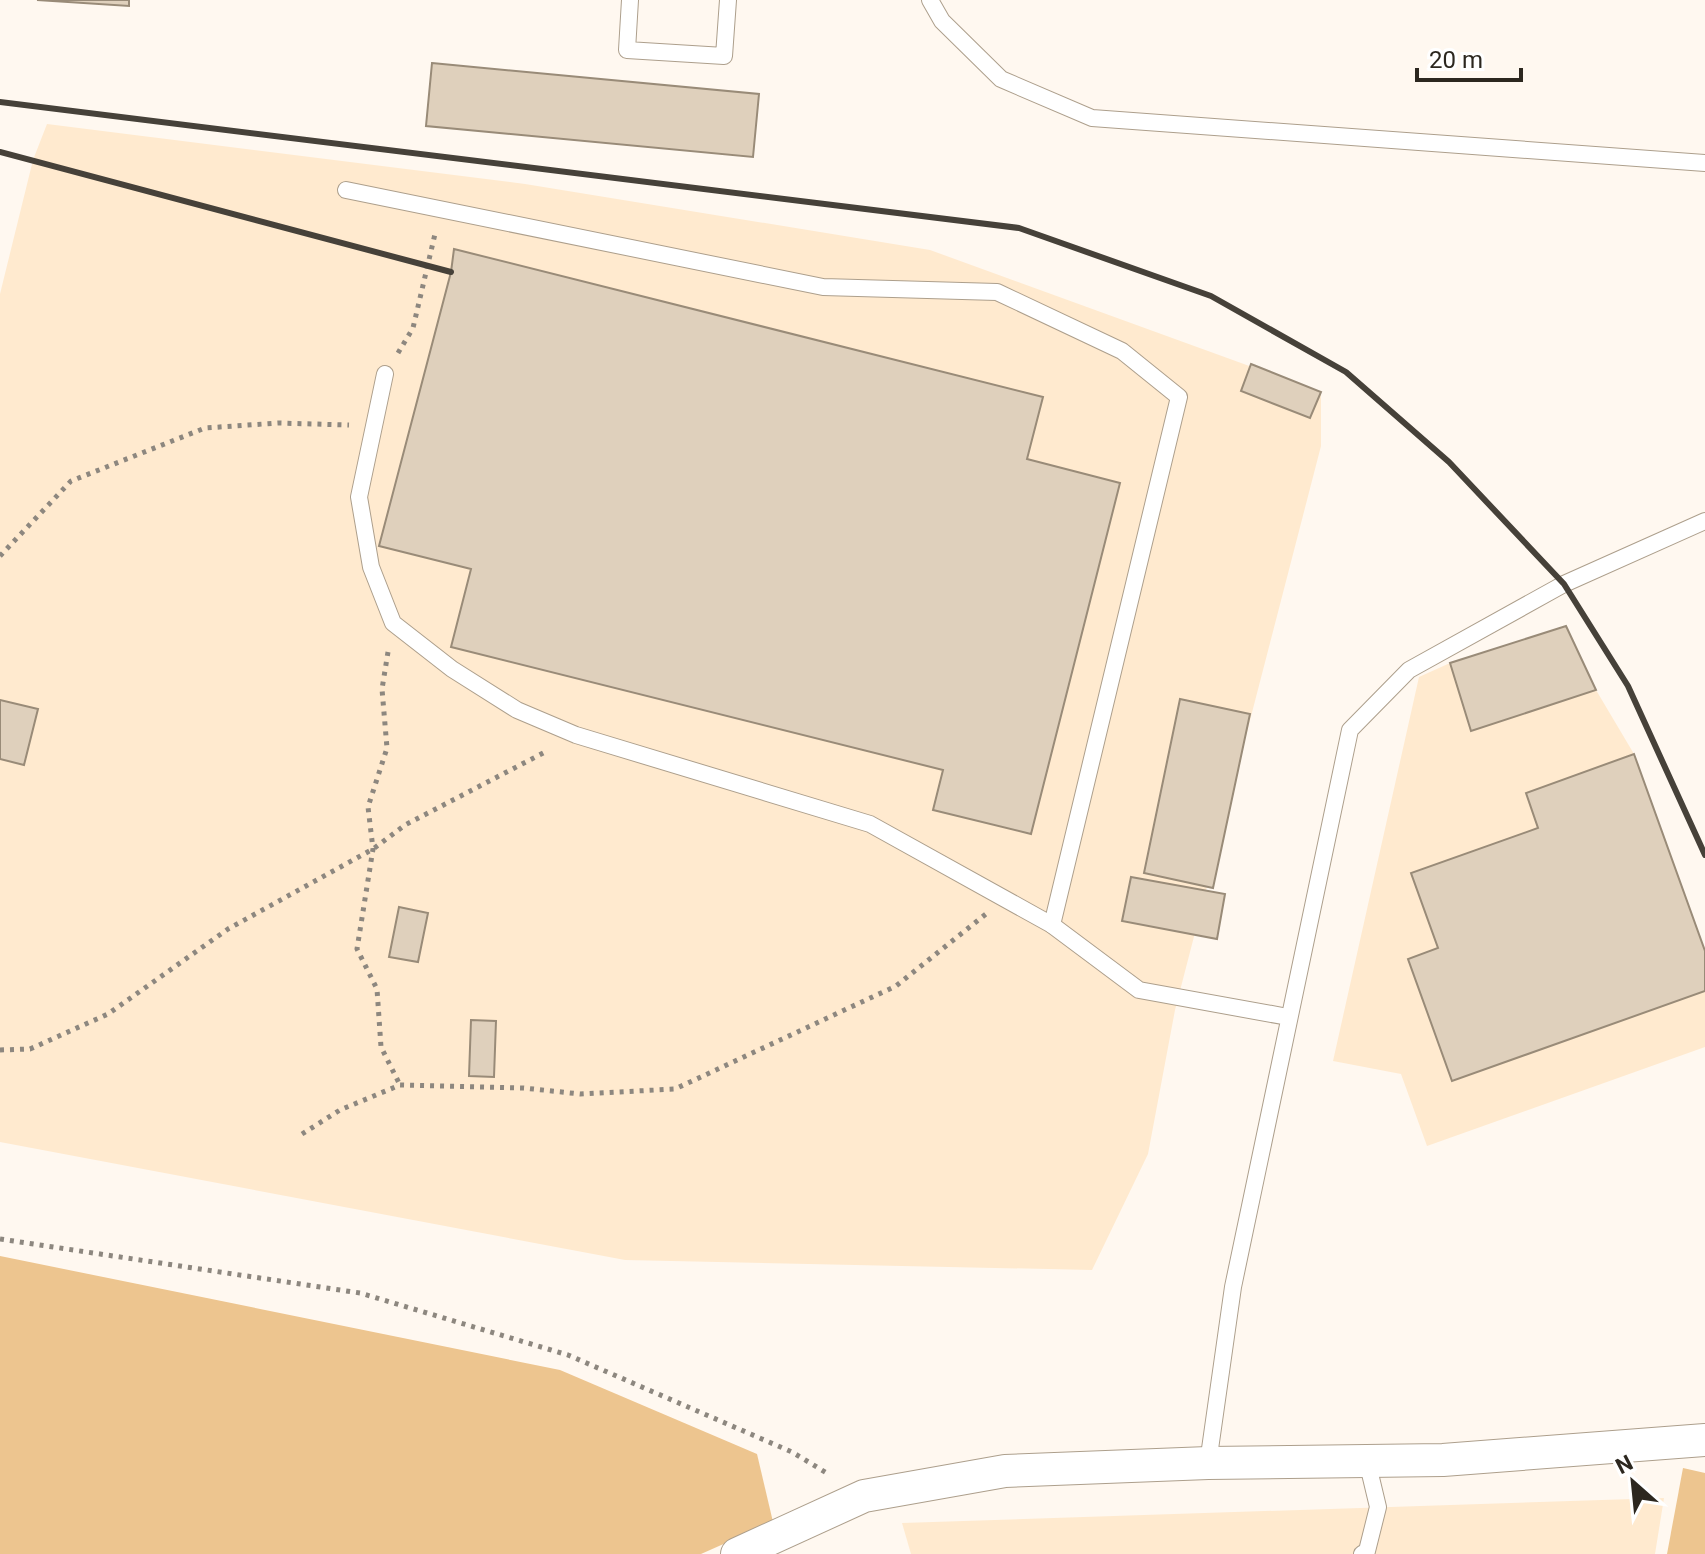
<svg xmlns="http://www.w3.org/2000/svg" width="1705" height="1554" font-family="Roboto,sans-serif">
	<style>
		.built { fill: #ffeacf }
		.green { fill: #edc58f }
		.building { fill: #dfd0bc; stroke: #998b78; stroke-width: 2 }
		.lines { fill: none; stroke-linecap: round; stroke-linejoin: round }
		.lane-casing { stroke: #ad9f8c; stroke-width: 18 }
		.street-casing { stroke: #ad9f8c; stroke-width: 34 }
		.path { stroke: #8d877f; stroke-width: 5; stroke-dasharray: 4 6; stroke-linecap: butt }
		.lane { stroke: #fff; stroke-width: 16 }
		.street { stroke: #fff; stroke-width: 32 }
		.rail { stroke: #464139; stroke-width: 6 }
	</style>
	<rect width="100%" height="100%" fill="#fff8f0"/>
	<g class="built">
		<polygon points="47,124 525,184 930,250 1321,392 1321,446 1175,1010 1148,1154 1092,1270 625,1260 0,1142 0,294 33,160"/>
		<polygon points="1566,626 1596,690 1634,754 1705,951 1705,1047 1427,1146 1401,1074 1333,1061 1419,677 1450,663"/>
		<polygon points="1664,1498 1655,1554 911,1554 902,1523"/>
	</g>
	<g class="green">
		<polygon points="0,1256 560,1370 757,1454 773,1522 701,1554 0,1554"/>
		<polygon points="1683,1468 1705,1473 1705,1554 1667,1554"/>
	</g>
	<g class="building">
		<polygon points="37,0 129,0 129,6"/>
		<polygon points="432,63 759,94 753,157 426,126"/>
		<polygon points="454,249 1043,397 1027,459 1120,483 1031,834 933,810 943,770 451,647 471,569 379,546 451,272"/>
		<polygon points="1251,364 1321,392 1310,418 1241,391"/>
		<polygon points="1566,626 1596,690 1471,731 1450,663"/>
		<polygon points="1180,699 1250,714 1213,888 1144,873"/>
		<polygon points="0,700 38,709 24,765 0,759"/>
		<polygon points="1634,754 1705,951 1705,991 1452,1081 1408,959 1438,948 1411,873 1538,828 1526,793"/>
		<polygon points="1131,877 1225,894 1217,939 1122,921"/>
		<polygon points="399,907 428,913 418,962 389,957"/>
		<polygon points="471,1020 496,1021 494,1077 469,1076"/>
	</g>
	<g class="lines">
		<g class="lane-casing">
			<g id="lane">
				<polyline points="630,0 627,50 724,56 728,0"/>
				<polyline points="930,0 942,21 1001,79 1092,118 1705,163"/>
				<polyline points="346,190 823,287 997,292 1122,351 1179,397 1052,925"/>
				<polyline points="385,374 359,497 371,567 393,623 452,669 517,710 576,735 870,824 1052,925 1139,990 1288,1017"/>
				<polyline points="1208,1463 1233,1287 1350,730 1409,670 1564,584 1705,521"/>
				<polyline points="1362,1554 1367,1551 1378,1507 1367,1461"/>
			</g>
		</g>
		<g class="street-casing">
			<polyline id="street" points="737,1554 864,1496 1005,1471 1208,1463 1443,1460 1705,1440"/>
		</g>
		<g class="path">
			<polyline points="398,353 413,328 435,234"/>
			<polyline points="0,556 71,481 205,428 278,423 349,425"/>
			<polyline points="388,652 382,689 387,748 368,807 373,849 357,949 377,989 381,1047 400,1085"/>
			<polyline points="0,1050 30,1049 108,1014 228,929 373,849 405,825 547,751"/>
			<polyline points="302,1134 340,1110 400,1085 524,1088 580,1094 675,1089 896,986 986,914"/>
			<polyline points="0,1239 360,1293 568,1355 792,1452 830,1475"/>
		</g>
		<use href="#lane" class="lane"/>
		<use href="#street" class="street"/>
		<g class="rail">
			<polyline points="0,102 1019,228 1211,296 1346,372 1449,462 1564,584 1628,686 1705,855"/>
			<polyline points="0,152 451,272"/>
		</g>
	</g>
	<g transform="translate(1633 1482) rotate(333)" stroke="#ffffff" stroke-width="6" paint-order="stroke">
	<path d="M0-6L14 30L0 20L-14 30Z" fill="#2c271f"/>
	<text y="-12" font-size="22" font-weight="bold" text-anchor="middle" fill="#2c271f">N</text>
	</g>
	<path d="M1417 68v12h104v-12" fill="none" stroke="#2c271f" stroke-width="4"/>
	<text x="1429" y="68" font-size="24" fill="#2c271f" stroke="#ffffff" stroke-width="6" paint-order="stroke">20 m</text>
</svg>
